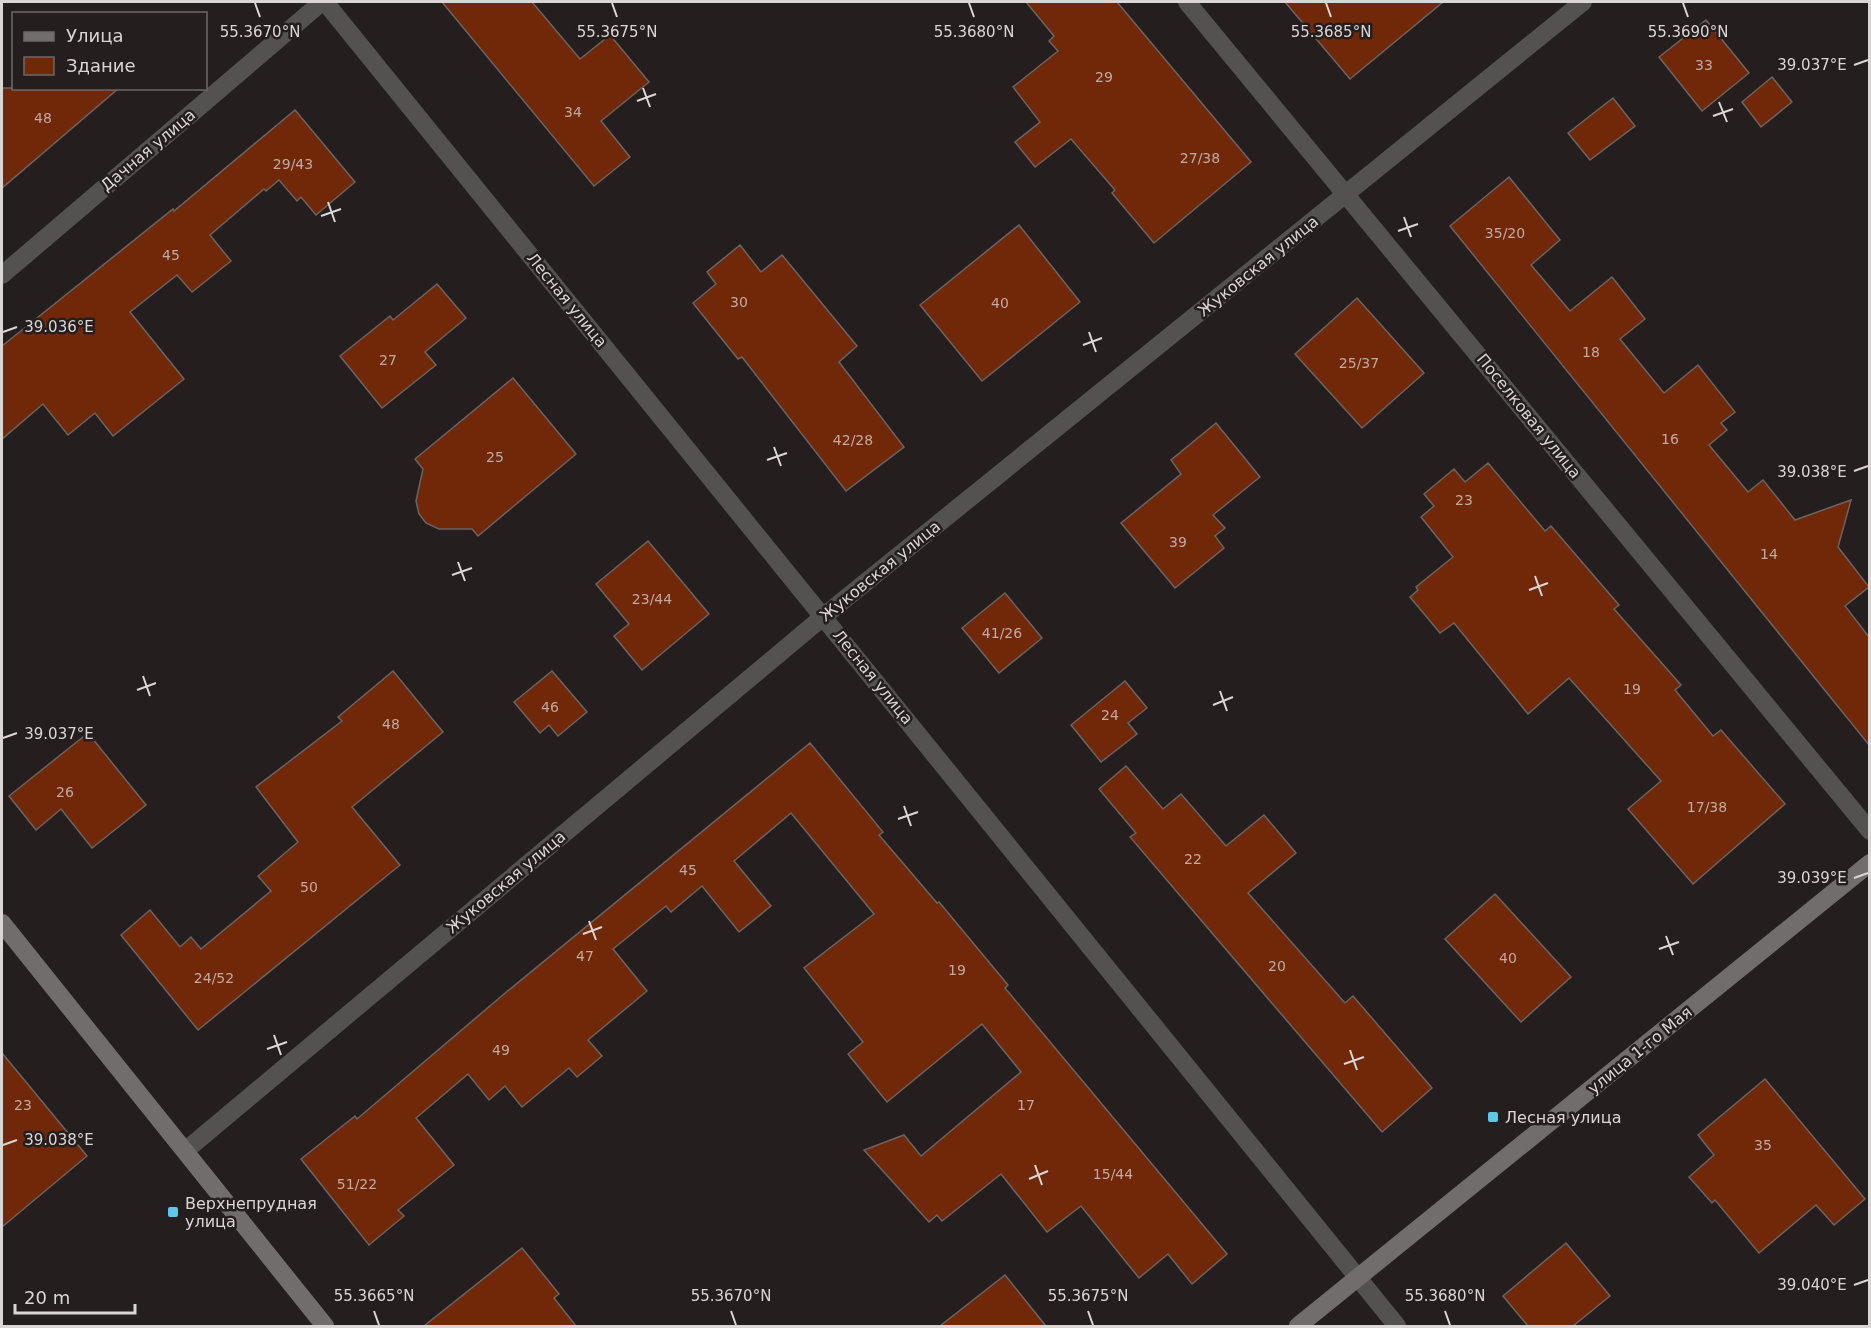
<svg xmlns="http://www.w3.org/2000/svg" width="1871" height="1328" font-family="'DejaVu Sans',sans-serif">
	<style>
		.building { fill: #702808; stroke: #6a6462; stroke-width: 1.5 }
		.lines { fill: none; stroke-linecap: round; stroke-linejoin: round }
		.street { stroke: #545251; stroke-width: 18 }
		.secondary { stroke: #716d6c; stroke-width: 18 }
		.ticks { fill: none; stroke: #dad6d5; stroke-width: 2 }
		.poi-dot { fill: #5cc7e8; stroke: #241f1e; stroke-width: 2 }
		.labels { text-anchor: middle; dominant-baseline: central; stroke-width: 5; stroke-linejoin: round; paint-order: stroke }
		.number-label { font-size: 14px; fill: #c0aaa2 }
		.street-label { font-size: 16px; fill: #dad6d5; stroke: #241f1e }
		.poi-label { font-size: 16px; fill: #dad6d5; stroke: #241f1e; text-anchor: start }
		.ticks-label { font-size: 15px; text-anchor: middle; fill: #dad6d5; stroke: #241f1e; stroke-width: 5; stroke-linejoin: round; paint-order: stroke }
	</style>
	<rect width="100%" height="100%" fill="#241f1e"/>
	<g class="building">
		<polygon points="442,2 532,2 580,59 610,35 649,82 601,121 630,157 594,186"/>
		<polygon points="1026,2 1117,2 1251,162 1154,243 1112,193 1115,190 1071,139 1035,167 1015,142 1040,122 1013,87 1058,51 1049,41 1054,36"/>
		<polygon points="1285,2 1443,2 1350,79"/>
		<polygon points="1706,20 1749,73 1702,111 1659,57"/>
		<polygon points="1772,77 1792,102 1761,127 1742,102"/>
		<polygon points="2,88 119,88 2,188"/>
		<polygon points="1613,98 1635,126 1590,160 1568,133"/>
		<polygon points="295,110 355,182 316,215 301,197 297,201 279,180 266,191 264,189 210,235 231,261 192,292 177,275 130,312 184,379 113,436 95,413 68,435 43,404 2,439 2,346 173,209 174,211"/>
		<polygon points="1509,177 1560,240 1531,265 1570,311 1612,277 1645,319 1620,339 1664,393 1698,365 1735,412 1721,423 1727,430 1709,445 1748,492 1763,480 1795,520 1851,500 1838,547 1869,587 1845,606 1869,637 1869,745 1450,226"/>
		<polygon points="1019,225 1080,302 982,381 920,305"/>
		<polygon points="740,245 761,272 782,255 857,346 839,362 904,447 846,491 742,357 738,359 693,303 716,284 707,272"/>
		<polygon points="437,284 466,318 425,352 436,365 382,408 340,356 390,316 393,320"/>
		<polygon points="1357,298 1424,373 1362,428 1295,354"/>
		<polygon points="513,378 576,454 478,536 472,529 439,529 426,523 419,514 416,501 423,469 415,459"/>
		<polygon points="1216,423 1260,477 1213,515 1225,528 1215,536 1224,548 1175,588 1121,523 1181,474 1171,460"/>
		<polygon points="1488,463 1545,531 1551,526 1619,605 1614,609 1681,685 1675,690 1713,736 1721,730 1785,804 1693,884 1628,809 1661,781 1569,678 1528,714 1454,623 1440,633 1410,597 1418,590 1416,587 1453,557 1421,517 1434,506 1424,494 1454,469 1465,482"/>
		<polygon points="648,541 709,614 642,670 614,636 629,624 596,584"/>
		<polygon points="1005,593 1042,638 999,673 962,628"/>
		<polygon points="393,671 443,732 352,807 400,865 198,1030 121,935 150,910 180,947 191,937 201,949 271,891 258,876 298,842 256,787 342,721 338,717"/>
		<polygon points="552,671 587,712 558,736 549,725 540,733 514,702"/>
		<polygon points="1125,681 1147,708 1128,723 1137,734 1101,762 1071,725"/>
		<polygon points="88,733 146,805 92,848 61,809 36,830 9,796"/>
		<polygon points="810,743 883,832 879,835 937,903 939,902 1008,985 1005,988 1227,1254 1192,1284 1168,1254 1139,1278 1081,1206 1047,1232 1001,1174 942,1221 937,1215 929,1222 864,1150 904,1135 921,1156 1021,1072 982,1024 887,1102 848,1054 863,1042 804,968 874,914 791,813 734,861 771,906 739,932 702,886 671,912 666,906 613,949 647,991 588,1040 602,1056 577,1077 569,1068 522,1107 505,1086 489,1100 468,1074 416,1118 454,1165 398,1210 404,1216 369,1245 301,1159 355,1116 357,1119 504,994"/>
		<polygon points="1126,766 1163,809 1181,794 1226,846 1264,815 1296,853 1248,893 1345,1003 1353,996 1432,1088 1382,1132 1130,837 1136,833 1099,789"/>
		<polygon points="1495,894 1571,977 1521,1022 1445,939"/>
		<polygon points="2,1053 87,1156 2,1227"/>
		<polygon points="1765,1079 1865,1199 1834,1225 1816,1205 1759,1253 1715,1200 1712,1203 1689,1177 1714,1155 1698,1135"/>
		<polygon points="1566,1243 1610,1296 1573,1326 1528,1326 1503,1296"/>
		<polygon points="522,1248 559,1294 554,1298 576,1326 424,1326"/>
		<polygon points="1005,1275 1046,1326 940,1326"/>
	</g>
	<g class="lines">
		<g class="street">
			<polyline points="325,2 1397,1326"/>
			<polyline points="1187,2 1870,831"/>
			<polyline points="2,275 322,2"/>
			<polyline points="185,1151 824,616 1583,2"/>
		</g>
		<g class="secondary">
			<polyline points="2,923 325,1326"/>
			<polyline points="1298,1326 1870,863"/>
		</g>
	</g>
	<path class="ticks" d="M255,3L260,17M612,3L617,17M969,3L974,17M1326,3L1331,17M1683,3L1688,17M1854,65L1868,60M643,88L650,107M637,101L656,94M1719,102L1727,122M1713,116L1733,109M328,202L335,222M321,216L341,209M1404,217L1411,237M1398,231L1418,224M3,332L17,327M1089,332L1096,352M1083,345L1102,338M774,447L781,466M767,460L787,453M1854,471L1868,466M458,562L465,581M452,575L472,568M1535,576L1542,596M1529,590L1548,583M143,676L150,696M137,690L156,683M1220,691L1227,711M1213,705L1233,697M3,738L17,733M904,806L911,826M898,819L918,812M1854,878L1868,873M589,921L596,940M583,934L602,927M1666,936L1673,955M1659,949L1679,942M274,1035L281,1055M267,1049L287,1042M1350,1050L1357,1070M1344,1064L1364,1057M3,1145L17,1140M1035,1165L1042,1185M1029,1179L1048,1171M1854,1285L1868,1280M374,1311L379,1325M731,1311L736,1325M1088,1311L1093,1325M1445,1311L1450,1325"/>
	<g class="poi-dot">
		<rect x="1487" y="1111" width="12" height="12" rx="3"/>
		<rect x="167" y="1206" width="12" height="12" rx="3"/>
	</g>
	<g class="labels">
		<g class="number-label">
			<text x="1704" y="65">33</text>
			<text x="1104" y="77">29</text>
			<text x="573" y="112">34</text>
			<text x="43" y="118">48</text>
			<text x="1200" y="158">27/38</text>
			<text x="293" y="164">29/43</text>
			<text x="1505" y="233">35/20</text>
			<text x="171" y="255">45</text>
			<text x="739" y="302">30</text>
			<text x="1000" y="303">40</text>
			<text x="1591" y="352">18</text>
			<text x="388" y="360">27</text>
			<text x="1359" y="363">25/37</text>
			<text x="1670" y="439">16</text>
			<text x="853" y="440">42/28</text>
			<text x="495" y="457">25</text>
			<text x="1464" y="500">23</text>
			<text x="1178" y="542">39</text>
			<text x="1769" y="554">14</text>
			<text x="652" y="599">23/44</text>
			<text x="1002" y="633">41/26</text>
			<text x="1632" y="689">19</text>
			<text x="550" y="707">46</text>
			<text x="1110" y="715">24</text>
			<text x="391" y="724">48</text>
			<text x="65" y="792">26</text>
			<text x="1707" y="807">17/38</text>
			<text x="1193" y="859">22</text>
			<text x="688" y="870">45</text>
			<text x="309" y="887">50</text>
			<text x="585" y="956">47</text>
			<text x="1508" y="958">40</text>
			<text x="1277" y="966">20</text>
			<text x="957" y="970">19</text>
			<text x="214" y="978">24/52</text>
			<text x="501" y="1050">49</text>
			<text x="23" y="1105">23</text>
			<text x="1026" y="1105">17</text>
			<text x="1763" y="1145">35</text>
			<text x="1113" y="1174">15/44</text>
			<text x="357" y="1184">51/22</text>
		</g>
		<g class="street-label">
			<text transform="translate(148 150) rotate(-40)">Дачная улица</text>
			<text transform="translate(1258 266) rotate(-39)">Жуковская улица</text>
			<text transform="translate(567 300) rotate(51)">Лесная улица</text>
			<text transform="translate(1529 416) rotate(51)">Поселковая улица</text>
			<text transform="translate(880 571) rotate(-39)">Жуковская улица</text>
			<text transform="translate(873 677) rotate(51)">Лесная улица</text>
			<text transform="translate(506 882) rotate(-40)">Жуковская улица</text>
			<text transform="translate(1640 1050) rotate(-39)">улица 1-го Мая</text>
		</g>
		<g class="poi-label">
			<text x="1505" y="1117">Лесная улица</text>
			<text x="185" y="1203">Верхнепрудная<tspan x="185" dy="18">улица</tspan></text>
		</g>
	</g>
	<g class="ticks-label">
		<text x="1688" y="37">55.3690°N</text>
		<text x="260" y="37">55.3670°N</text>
		<text x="617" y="37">55.3675°N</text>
		<text x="974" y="37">55.3680°N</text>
		<text x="1331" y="37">55.3685°N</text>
		<text x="1812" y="70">39.037°E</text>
		<text x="59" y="332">39.036°E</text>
		<text x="1812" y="477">39.038°E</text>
		<text x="59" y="739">39.037°E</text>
		<text x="1812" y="883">39.039°E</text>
		<text x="59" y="1145">39.038°E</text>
		<text x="1812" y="1290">39.040°E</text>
		<text x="374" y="1301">55.3665°N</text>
		<text x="731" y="1301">55.3670°N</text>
		<text x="1088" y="1301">55.3675°N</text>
		<text x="1445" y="1301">55.3680°N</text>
	</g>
	<rect width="1871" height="1328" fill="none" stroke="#dad6d5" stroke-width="6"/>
	<rect x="12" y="12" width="195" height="78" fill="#241f1e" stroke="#6d6867" stroke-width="1.5"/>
	<rect x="24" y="32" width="30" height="9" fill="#716d6c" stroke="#6d6867" stroke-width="1.5"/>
	<text x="66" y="42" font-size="18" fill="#dad6d5">Улица</text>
	<rect x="24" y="57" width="30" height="18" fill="#702808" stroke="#6d6867" stroke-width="1.5"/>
	<text x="66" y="72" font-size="18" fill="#dad6d5">Здание</text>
	<path d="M15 1304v9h120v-9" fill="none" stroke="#dad6d5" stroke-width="3"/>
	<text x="24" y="1304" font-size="18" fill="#dad6d5" stroke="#241f1e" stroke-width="4.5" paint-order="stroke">20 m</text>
</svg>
